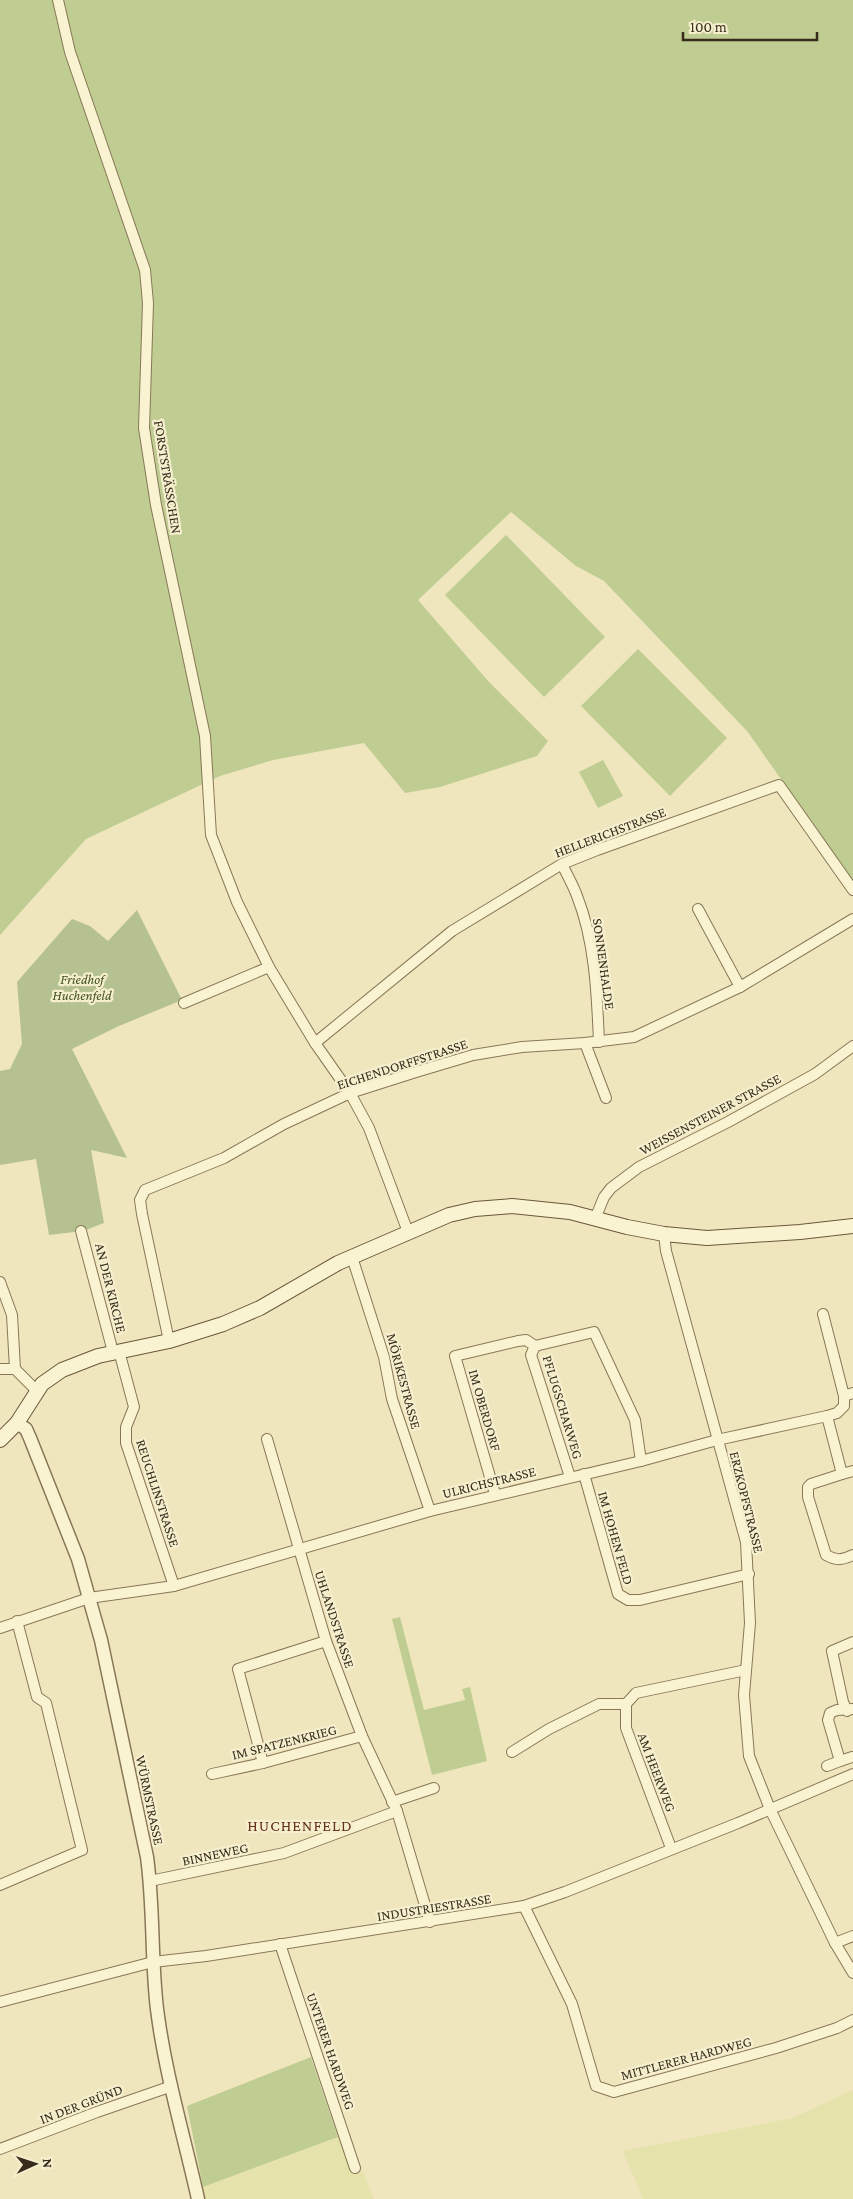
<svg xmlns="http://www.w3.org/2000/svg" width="853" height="2199" font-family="'Crimson Pro',serif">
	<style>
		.farmland { fill: #e5e2ac }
		.green { fill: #bfcd92 }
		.cemetery { fill: #b6c192 }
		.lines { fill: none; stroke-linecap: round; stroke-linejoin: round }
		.minor-casing { stroke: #887756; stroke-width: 12 }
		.tertiary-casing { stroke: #887756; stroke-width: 15 }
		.secondary-casing { stroke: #6a573a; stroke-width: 16 }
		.minor { stroke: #faf3d2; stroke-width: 10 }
		.tertiary { stroke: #faf3d2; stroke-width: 12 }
		.secondary { stroke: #faf3d2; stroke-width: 14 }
		.labels { text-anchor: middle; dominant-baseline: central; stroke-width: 4.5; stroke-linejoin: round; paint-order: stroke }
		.street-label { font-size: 14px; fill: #372c1c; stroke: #f6efce }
		.park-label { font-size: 14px; font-style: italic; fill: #415421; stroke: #f6efce }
		.quarter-label { font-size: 16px; letter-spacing: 1px; fill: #65321a; stroke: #f6efce }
	</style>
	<rect width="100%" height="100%" fill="#efe6be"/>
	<g class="farmland">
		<polygon points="853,2090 853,2199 643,2199 623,2151 793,2118"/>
		<polygon points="347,2134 374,2199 205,2199 203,2187"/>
	</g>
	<g class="green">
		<polygon points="0,0 853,0 853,881 747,731 604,581 576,566 511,512 418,600 489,682 548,741 537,756 440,787 405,793 364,743 273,760 220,776 86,839 0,935"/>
		<polygon points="506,535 605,637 544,697 445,595"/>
		<polygon points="638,649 727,738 670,796 581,706"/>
		<polygon points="603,760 623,796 598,808 579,772"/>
		<polygon points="400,1617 424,1710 465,1700 462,1689 470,1687 487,1761 432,1775 392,1619"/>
		<polygon points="311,2057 338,2137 203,2187 187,2106"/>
	</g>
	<polygon class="cemetery" points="137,910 182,1000 119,1026 72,1049 127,1158 91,1150 104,1223 83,1231 49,1235 36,1159 0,1165 0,1071 10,1069 22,1044 17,982 72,919 90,926 108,941"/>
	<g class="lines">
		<g class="minor-casing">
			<g id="minor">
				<polyline points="58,0 70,52 145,270 148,303 144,428 156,505 205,736 211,835 237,902 269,967"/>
				<path d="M562,864C567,875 573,885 577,896C595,941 597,994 599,1042"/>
				<polyline points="698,909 740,987"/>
				<polyline points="184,1003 269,967 315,1043 350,1093 369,1128 408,1232"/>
				<polyline points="315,1043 452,931 562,864 597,850 779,785 853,890"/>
				<polyline points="585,1043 606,1098"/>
				<polyline points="595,1219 604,1197 611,1188 639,1167 728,1122 815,1074 853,1046"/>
				<polyline points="81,1231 113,1352"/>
				<polyline points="664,1234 666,1251 746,1542 750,1623 744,1695 749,1756 770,1809 835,1943 853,1973"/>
				<polyline points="352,1257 384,1357 392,1399 430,1511"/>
				<polyline points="0,1282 12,1315 15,1369"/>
				<polyline points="823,1314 844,1396 853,1393"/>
				<polyline points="169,1341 142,1214 140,1200 145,1190 224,1158 284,1124 350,1093 416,1072 473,1055 522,1047 585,1043 634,1037 740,987 853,919"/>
				<polyline points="535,1346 531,1355 570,1477"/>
				<polyline points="119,1351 134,1407 126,1427 126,1443 174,1586"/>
				<polyline points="0,1369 15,1369 37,1391"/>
				<polyline points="827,1416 837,1413 844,1406 844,1396"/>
				<polyline points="267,1439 326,1641 362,1736 397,1811 430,1922"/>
				<polyline points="584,1474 618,1594 628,1600 640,1600 749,1574"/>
				<path d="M842,1474L811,1484L808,1487V1497L826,1555C837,1561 842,1560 853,1555"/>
				<polyline points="495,1494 455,1356 518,1341 526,1340 535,1346 594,1332 635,1420 641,1461"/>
				<polyline points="0,1628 89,1598 174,1586 430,1511 641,1461 717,1440 827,1416 842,1474 853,1471"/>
				<polyline points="847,1711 843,1702 832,1651 853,1642"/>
				<polyline points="512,1752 549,1729 599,1704 626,1704"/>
				<polyline points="840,1761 852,1757"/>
				<polyline points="263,1763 238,1669 326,1641"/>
				<polyline points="827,1766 840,1761 828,1720 830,1713 837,1710 853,1709"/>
				<polyline points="212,1774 263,1763 362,1736"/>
				<polyline points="392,1802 434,1788"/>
				<polyline points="671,1848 626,1728 626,1704 636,1693 746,1670"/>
				<polyline points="150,1881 284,1853 397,1811"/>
				<polyline points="0,1885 82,1850 46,1703 37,1697 17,1621"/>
				<polyline points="524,1906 572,2004 596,2086 614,2092 776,2048 837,2028 853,2020"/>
				<polyline points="835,1943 853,1936"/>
				<polyline points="280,1944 355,2168"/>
				<polyline points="0,2002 153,1962 206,1956 524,1906 565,1892 738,1823 853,1774"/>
				<polyline points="0,2149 97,2112 172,2086"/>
			</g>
		</g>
		<g class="tertiary-casing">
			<path id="tertiary" d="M17,1423L26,1429L30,1438L78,1559L93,1612L101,1640L147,1857C154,1908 151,1959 157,2009C165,2073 184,2136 198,2199"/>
		</g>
		<g class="secondary-casing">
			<polyline id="secondary" points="0,1440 17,1423 42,1384 62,1370 98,1356 169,1341 223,1324 260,1308 338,1263 449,1215 475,1209 512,1206 570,1212 627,1227 664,1234 707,1238 800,1232 853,1226"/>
		</g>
		<use href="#minor" class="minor"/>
		<use href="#tertiary" class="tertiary"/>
		<use href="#secondary" class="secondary"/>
	</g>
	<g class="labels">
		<g class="street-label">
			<text transform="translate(168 477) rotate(81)">FORSTSTRÄSSCHEN</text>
			<text transform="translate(610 832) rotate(-21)">HELLERICHSTRASSE</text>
			<text transform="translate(604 964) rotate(82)">SONNENHALDE</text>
			<text transform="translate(402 1064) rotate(-18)">EICHENDORFFSTRASSE</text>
			<text transform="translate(710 1114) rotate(-28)">WEISSENSTEINER STRASSE</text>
			<text transform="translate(111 1288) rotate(76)">AN DER KIRCHE</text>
			<text transform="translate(404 1381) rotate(75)">MÖRIKESTRASSE</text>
			<text transform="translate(563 1407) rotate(73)">PFLUGSCHARWEG</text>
			<text transform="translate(485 1410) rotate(74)">IM OBERDORF</text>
			<text transform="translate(489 1482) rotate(-14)">ULRICHSTRASSE</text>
			<text transform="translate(158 1493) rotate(72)">REUCHLINSTRASSE</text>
			<text transform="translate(747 1502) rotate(76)">ERZKOPFSTRASSE</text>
			<text transform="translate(616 1538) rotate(74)">IM HOHEN FELD</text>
			<text transform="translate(335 1619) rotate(72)">UHLANDSTRASSE</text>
			<text transform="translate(284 1742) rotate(-14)">IM SPATZENKRIEG</text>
			<text transform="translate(657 1772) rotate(69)">AM HEERWEG</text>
			<text transform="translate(150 1800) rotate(78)">WÜRMSTRASSE</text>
			<text transform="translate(215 1854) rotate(-12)">BINNEWEG</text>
			<text transform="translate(434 1907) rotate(-9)">INDUSTRIESTRASSE</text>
			<text transform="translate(331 2051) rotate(71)">UNTERER HARDWEG</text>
			<text transform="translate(686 2058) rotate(-15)">MITTLERER HARDWEG</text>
			<text transform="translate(81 2104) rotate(-21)">IN DER GRÜND</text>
		</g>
		<g class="park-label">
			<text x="82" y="979">Friedhof<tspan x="82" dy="16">Huchenfeld</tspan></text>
		</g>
		<g class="quarter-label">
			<text x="300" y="1825">HUCHENFELD</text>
		</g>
	</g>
	<g transform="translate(35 2164) rotate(87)" stroke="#f6efce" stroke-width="4" paint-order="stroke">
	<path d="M0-4L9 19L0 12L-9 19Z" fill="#372c1c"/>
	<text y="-8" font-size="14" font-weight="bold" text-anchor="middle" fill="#372c1c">N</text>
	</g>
	<path d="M683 32v8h134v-8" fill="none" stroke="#372c1c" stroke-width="2.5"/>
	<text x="690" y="32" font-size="15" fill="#372c1c" stroke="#f6efce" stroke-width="4" paint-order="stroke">100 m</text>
</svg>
